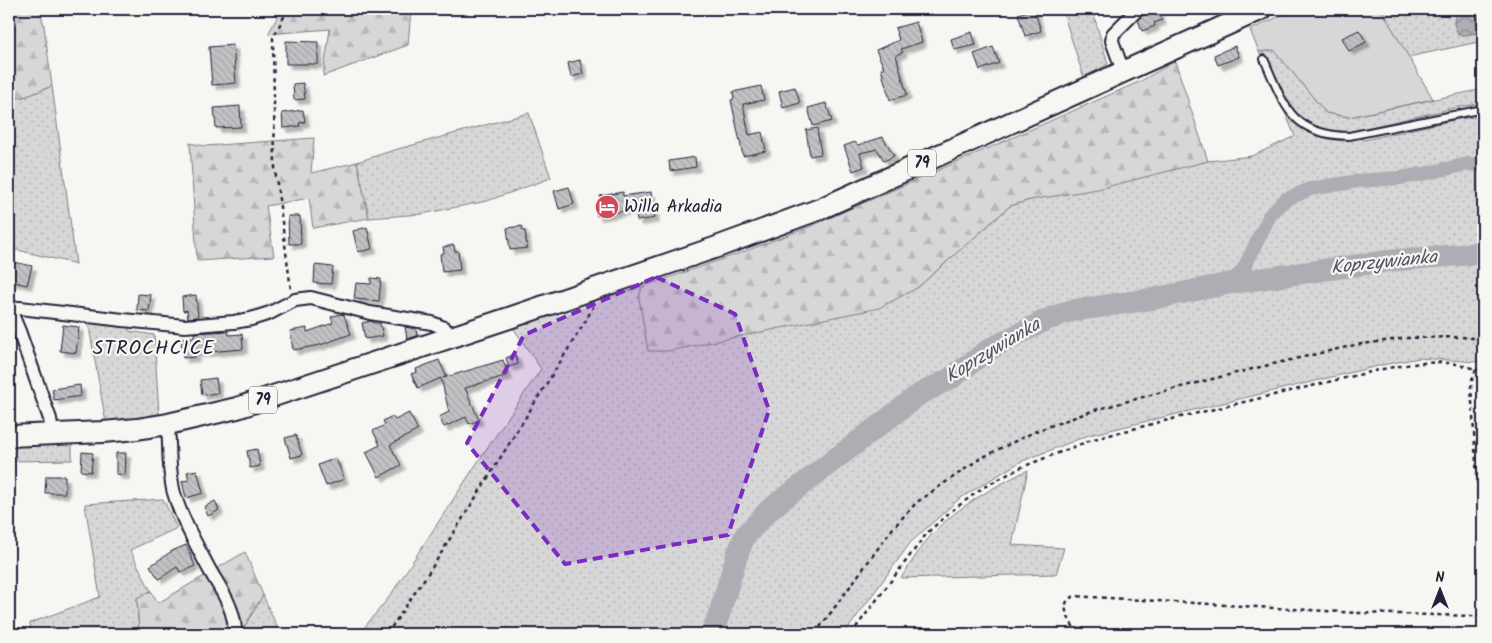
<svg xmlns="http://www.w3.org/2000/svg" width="1492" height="643" font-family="Kalam,sans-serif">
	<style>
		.grass { fill: url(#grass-dots); stroke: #7c7c89 }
		.forest { fill: url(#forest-firs); stroke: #7c7c89 }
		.garden { fill: #d7d7d7; stroke: #7c7c89 }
		.water { fill: url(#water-waves); stroke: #757583 }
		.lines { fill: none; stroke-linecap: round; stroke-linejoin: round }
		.canal { stroke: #adadb3; stroke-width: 14 }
		.river { stroke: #adadb3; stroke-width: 22 }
		.building { fill: url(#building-back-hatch); stroke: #22223b; filter: url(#shadow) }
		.lane-casing { stroke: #22223b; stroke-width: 10 }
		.street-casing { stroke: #22223b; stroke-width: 16 }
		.primary-casing { stroke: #22223b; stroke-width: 24 }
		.path { stroke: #22223b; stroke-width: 2.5; stroke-dasharray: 4 4; stroke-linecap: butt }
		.lane { stroke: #f6f6f2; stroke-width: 6 }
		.street { stroke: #f6f6f2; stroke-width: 12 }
		.primary { stroke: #f6f6f2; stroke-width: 20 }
		.marked { fill: #7b2cbf; fill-opacity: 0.2; stroke: #7b2cbf; stroke-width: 4; stroke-dasharray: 10 6; stroke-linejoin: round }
		.labels { text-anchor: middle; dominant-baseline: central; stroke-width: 4.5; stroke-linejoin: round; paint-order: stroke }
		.shield { fill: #f6f6f2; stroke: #626272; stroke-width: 1 }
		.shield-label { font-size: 16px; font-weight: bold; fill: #22223b }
		.poi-label { font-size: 18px; fill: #22223b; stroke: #f6f6f2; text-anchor: start }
		.water-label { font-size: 19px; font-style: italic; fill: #535365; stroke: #f6f6f2 }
		.quarter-label { font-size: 20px; letter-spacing: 1px; fill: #22223b; stroke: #f6f6f2 }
	</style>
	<defs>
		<pattern id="grass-dots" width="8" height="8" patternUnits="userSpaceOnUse" patternTransform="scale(1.25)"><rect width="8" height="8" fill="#d7d7d7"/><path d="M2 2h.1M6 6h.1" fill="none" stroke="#b8b8b9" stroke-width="1.8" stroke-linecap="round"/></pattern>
		<pattern id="forest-firs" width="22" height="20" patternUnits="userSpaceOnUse" patternTransform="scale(1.25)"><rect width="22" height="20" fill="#d7d7d7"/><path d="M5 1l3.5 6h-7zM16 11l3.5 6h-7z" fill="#b8b8b9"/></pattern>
		<pattern id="water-waves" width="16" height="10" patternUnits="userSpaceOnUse" patternTransform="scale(1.25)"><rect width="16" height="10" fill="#adadb3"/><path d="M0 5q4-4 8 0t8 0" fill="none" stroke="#8c8c93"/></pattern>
		<pattern id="building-back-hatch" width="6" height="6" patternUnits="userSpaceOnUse" patternTransform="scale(1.25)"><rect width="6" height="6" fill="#c2c2c4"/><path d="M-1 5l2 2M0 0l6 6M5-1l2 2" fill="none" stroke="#a6a6a9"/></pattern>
		<filter id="shadow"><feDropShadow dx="4.5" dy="4.5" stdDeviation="1" flood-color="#0004"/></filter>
	</defs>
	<rect width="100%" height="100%" fill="#f6f6f2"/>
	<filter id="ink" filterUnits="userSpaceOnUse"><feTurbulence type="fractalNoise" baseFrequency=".02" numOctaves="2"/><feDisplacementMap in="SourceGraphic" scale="10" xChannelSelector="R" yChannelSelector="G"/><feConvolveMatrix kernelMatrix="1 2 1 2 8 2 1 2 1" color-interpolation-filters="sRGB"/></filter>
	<g filter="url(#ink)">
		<g class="grass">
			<polygon points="1062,9 1092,9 1108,64 1084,78"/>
			<polygon points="1381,9 1483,9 1483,41 1408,57"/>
			<polygon points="1274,50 1326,113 1349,117 1483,89 1483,103 1454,108 1349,132 1364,140 1458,119 1483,116 1483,359 1478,362 1419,358 1382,365 1089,435 1020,462 959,499 911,542 844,634 359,634 390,596 481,457 541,369 512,326 642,287 639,298 917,288 1010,206 1030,200 1208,161 1252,156 1295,136 1259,52"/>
			<polygon points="52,86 76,264 9,248 9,100 27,96"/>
			<polygon points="529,113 551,178 487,201 422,214 369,218 357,162 391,151"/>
			<polygon points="86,310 130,316 129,331 154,335 159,414 106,423"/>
			<polygon points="72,443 72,460 9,461 9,446"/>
			<path d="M1028,470L1012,545L1064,548L1056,574L901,578C911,563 920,548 932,534C958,506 994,487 1028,470Z"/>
			<polygon points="163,499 177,528 130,550 151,591 137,598 139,634 31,634 30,623 100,597 85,504"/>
			<polygon points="263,595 280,634 240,634"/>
		</g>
		<g class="forest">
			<polygon points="9,9 40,9 44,26 52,86 27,96 9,100"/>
			<polygon points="282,9 411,9 408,45 323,76 330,29 268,34"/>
			<polygon points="1175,61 1208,161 1098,189 1030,200 1010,206 917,288 879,308 668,351 648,351 639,298 642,287 743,252 809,227 1141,81"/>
			<polygon points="314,138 311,173 357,162 369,218 313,228 309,198 266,206 274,256 197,261 190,143 205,146"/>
			<polygon points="245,552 263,595 240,634 139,634 137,598 151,591 158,603"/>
		</g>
		<polygon class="garden" points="1295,9 1381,9 1433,99 1349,117 1326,113 1274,50 1259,52 1250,30"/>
		<polygon class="water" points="1464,9 1483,9 1483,32 1465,35 1458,35 1454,24 1455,12"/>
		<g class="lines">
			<polyline class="canal" points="1231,283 1243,270 1270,215 1285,200 1310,189 1358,181 1400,178 1423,174 1468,164 1483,165"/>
			<polyline class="river" points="711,634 719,615 737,555 745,536 769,510 920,394 953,377 988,350 1046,320 1070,311 1152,299 1231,283 1387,261 1483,253"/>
		</g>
		<g class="building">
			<polygon points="1034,9 1041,31 1025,36 1018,14"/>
			<polygon points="1157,10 1162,20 1154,23 1155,26 1142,31 1138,20 1143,15"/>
			<polygon points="916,22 922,42 901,49 903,52 896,55 907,95 890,100 881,69 884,68 876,50 899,40 895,28"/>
			<polygon points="1359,30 1366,42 1349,51 1342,38"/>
			<polygon points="972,32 976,45 954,50 951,39"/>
			<polygon points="286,41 318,42 318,64 286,64"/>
			<polygon points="233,45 236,83 212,85 209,47"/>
			<polygon points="1235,46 1239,57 1218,65 1214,55"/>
			<polygon points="993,47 999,63 980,70 974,54"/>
			<polygon points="580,60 583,74 571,77 568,63"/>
			<polygon points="303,83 305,99 294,100 293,84"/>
			<polygon points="761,86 764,100 743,104 749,135 762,132 766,151 743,156 731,100 734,99 733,92"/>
			<polygon points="795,87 800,103 783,108 779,91"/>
			<polygon points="826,103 832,121 813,126 808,108"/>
			<polygon points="240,106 241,127 216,128 214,108"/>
			<polygon points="303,110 305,122 299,123 300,126 283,128 282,113"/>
			<polygon points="817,128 821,154 810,156 806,130"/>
			<polygon points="883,137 894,156 884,161 877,149 860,153 864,167 853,171 844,146 855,142 858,145"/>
			<polygon points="695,157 696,167 670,171 669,161"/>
			<polygon points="569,187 574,204 559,209 554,191"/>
			<polygon points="623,192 623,196 651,192 655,218 637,221 635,209 597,216 595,205 602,204 600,196"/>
			<polygon points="288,216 300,216 301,244 289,244"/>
			<polygon points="522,226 523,231 525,231 527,248 510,250 507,228"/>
			<polygon points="367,227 372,249 358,252 353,231"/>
			<polygon points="454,245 455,251 458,251 460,270 442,272 440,254 444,253 443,247"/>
			<polygon points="14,262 32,266 27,285 10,281"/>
			<polygon points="315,265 333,267 331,284 314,283"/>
			<polygon points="371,278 381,279 379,301 354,299 356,283 371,284"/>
			<polygon points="138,294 151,295 149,311 137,310"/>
			<polygon points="196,295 198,317 188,318 187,310 183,311 182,297"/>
			<polygon points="340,314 344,315 351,334 320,345 293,350 290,331 307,328 307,332 333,323 331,317"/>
			<polygon points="370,321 373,322 373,323 380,323 383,336 365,339 362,323"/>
			<polygon points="63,325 79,327 76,353 60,351"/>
			<polygon points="405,327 416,329 417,336 407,339"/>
			<polygon points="228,331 229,335 242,334 243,349 194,353 195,357 183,358 181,338 194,337 194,333"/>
			<polygon points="515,354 518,364 509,367 506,358"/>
			<polygon points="439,360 446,376 443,378 503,360 508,375 465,388 479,420 469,424 466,417 444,427 439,417 449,412 441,378 418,388 411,374 417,372 416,369"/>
			<polygon points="216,378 218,393 202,395 200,380"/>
			<polygon points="80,385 81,396 54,400 52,389"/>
			<polygon points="409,413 418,430 390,445 401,465 379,477 366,452 380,445 373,431 385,425 383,421 392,416 395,420"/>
			<polygon points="296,435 302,455 291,458 285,438"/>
			<polygon points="257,449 260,466 250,468 247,451"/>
			<polygon points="82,452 93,453 91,472 81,471"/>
			<polygon points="116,453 126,453 125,475 116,474"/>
			<polygon points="336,458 344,479 326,486 318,465"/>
			<polygon points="197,470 203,493 186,498 182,481 189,480 187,472"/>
			<polygon points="46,476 65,476 65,493 45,493"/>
			<polygon points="215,501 219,510 208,516 204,507"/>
			<polygon points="186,545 195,566 180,572 177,567 159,579 150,566 172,551"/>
		</g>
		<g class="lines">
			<g class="lane-casing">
				<path id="lane" d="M1264,59C1284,105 1291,135 1349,136L1483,109"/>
			</g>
			<g class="street-casing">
				<g id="street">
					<polyline points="1123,71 1112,41 1113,34 1138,9"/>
					<polyline points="9,307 19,331 50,419 52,434"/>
					<polyline points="9,309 20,308 123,320 185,326 234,322 251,319 270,313 295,300 311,298 370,313 432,323 444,328 446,330 449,338"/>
					<path d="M168,424C170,447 168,471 174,493C181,518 196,544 208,567C220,589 235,607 235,633"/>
				</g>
			</g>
			<g class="primary-casing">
				<polyline id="primary" points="9,436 103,432 137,429 168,424 237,408 509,318 717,247 820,209 1262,9"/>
			</g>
			<g class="path">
				<polyline points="288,9 273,38 275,169 291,290"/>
				<polyline points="1476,370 1473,375 1471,387 1483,568"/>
				<polyline points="387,634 433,566 585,322 594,305"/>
				<polyline points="815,634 893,528 917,502 981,458 1036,431 1095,410 1173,389 1256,368 1355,345 1407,338 1461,337 1483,339"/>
				<path d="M851,634L927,533L950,512L984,487L1022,467L1094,439L1164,421L1383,369C1405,365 1426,361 1449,363C1460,364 1471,369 1483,370"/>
				<path d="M1077,634C1072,622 1055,603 1075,596L1359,613L1473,616L1482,614L1483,612"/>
			</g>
			<use href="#lane" class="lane"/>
			<use href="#street" class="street"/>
			<use href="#primary" class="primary"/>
		</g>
	</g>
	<path class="marked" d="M656,277L735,314L769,410L728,535L565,564L467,443L524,335Z"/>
	<defs>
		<g id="hotel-disc" transform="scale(1.25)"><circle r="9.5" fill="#d1495b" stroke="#f6f6f2"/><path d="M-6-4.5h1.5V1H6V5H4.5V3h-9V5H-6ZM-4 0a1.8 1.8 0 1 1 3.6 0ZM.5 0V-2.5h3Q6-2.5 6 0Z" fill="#fff"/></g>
	</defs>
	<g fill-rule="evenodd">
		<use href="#hotel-disc" x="607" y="207"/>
	</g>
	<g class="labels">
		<g class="shield">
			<rect x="908" y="149.5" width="28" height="27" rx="4"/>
			<rect x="249" y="386.5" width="28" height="27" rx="4"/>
		</g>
		<g class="shield-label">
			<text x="922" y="163">79</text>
			<text x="263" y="400">79</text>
		</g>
		<g class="poi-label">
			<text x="624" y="207">Willa Arkadia</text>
		</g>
		<g class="water-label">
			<text transform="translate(1384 263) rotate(-6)">Koprzywianka</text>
			<text transform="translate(993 351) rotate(-31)">Koprzywianka</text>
		</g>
		<g class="quarter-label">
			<text x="154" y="349">STROCHCICE</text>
		</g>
	</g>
	<rect width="1492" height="643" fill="none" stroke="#f6f6f2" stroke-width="30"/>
	<rect x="15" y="15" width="1462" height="613" fill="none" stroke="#22223b" stroke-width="2" filter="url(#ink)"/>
	<g transform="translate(1440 590)" stroke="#f6f6f2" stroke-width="4" paint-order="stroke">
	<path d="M0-4L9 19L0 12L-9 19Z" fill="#22223b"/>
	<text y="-8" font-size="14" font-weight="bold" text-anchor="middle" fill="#22223b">N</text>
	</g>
</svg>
